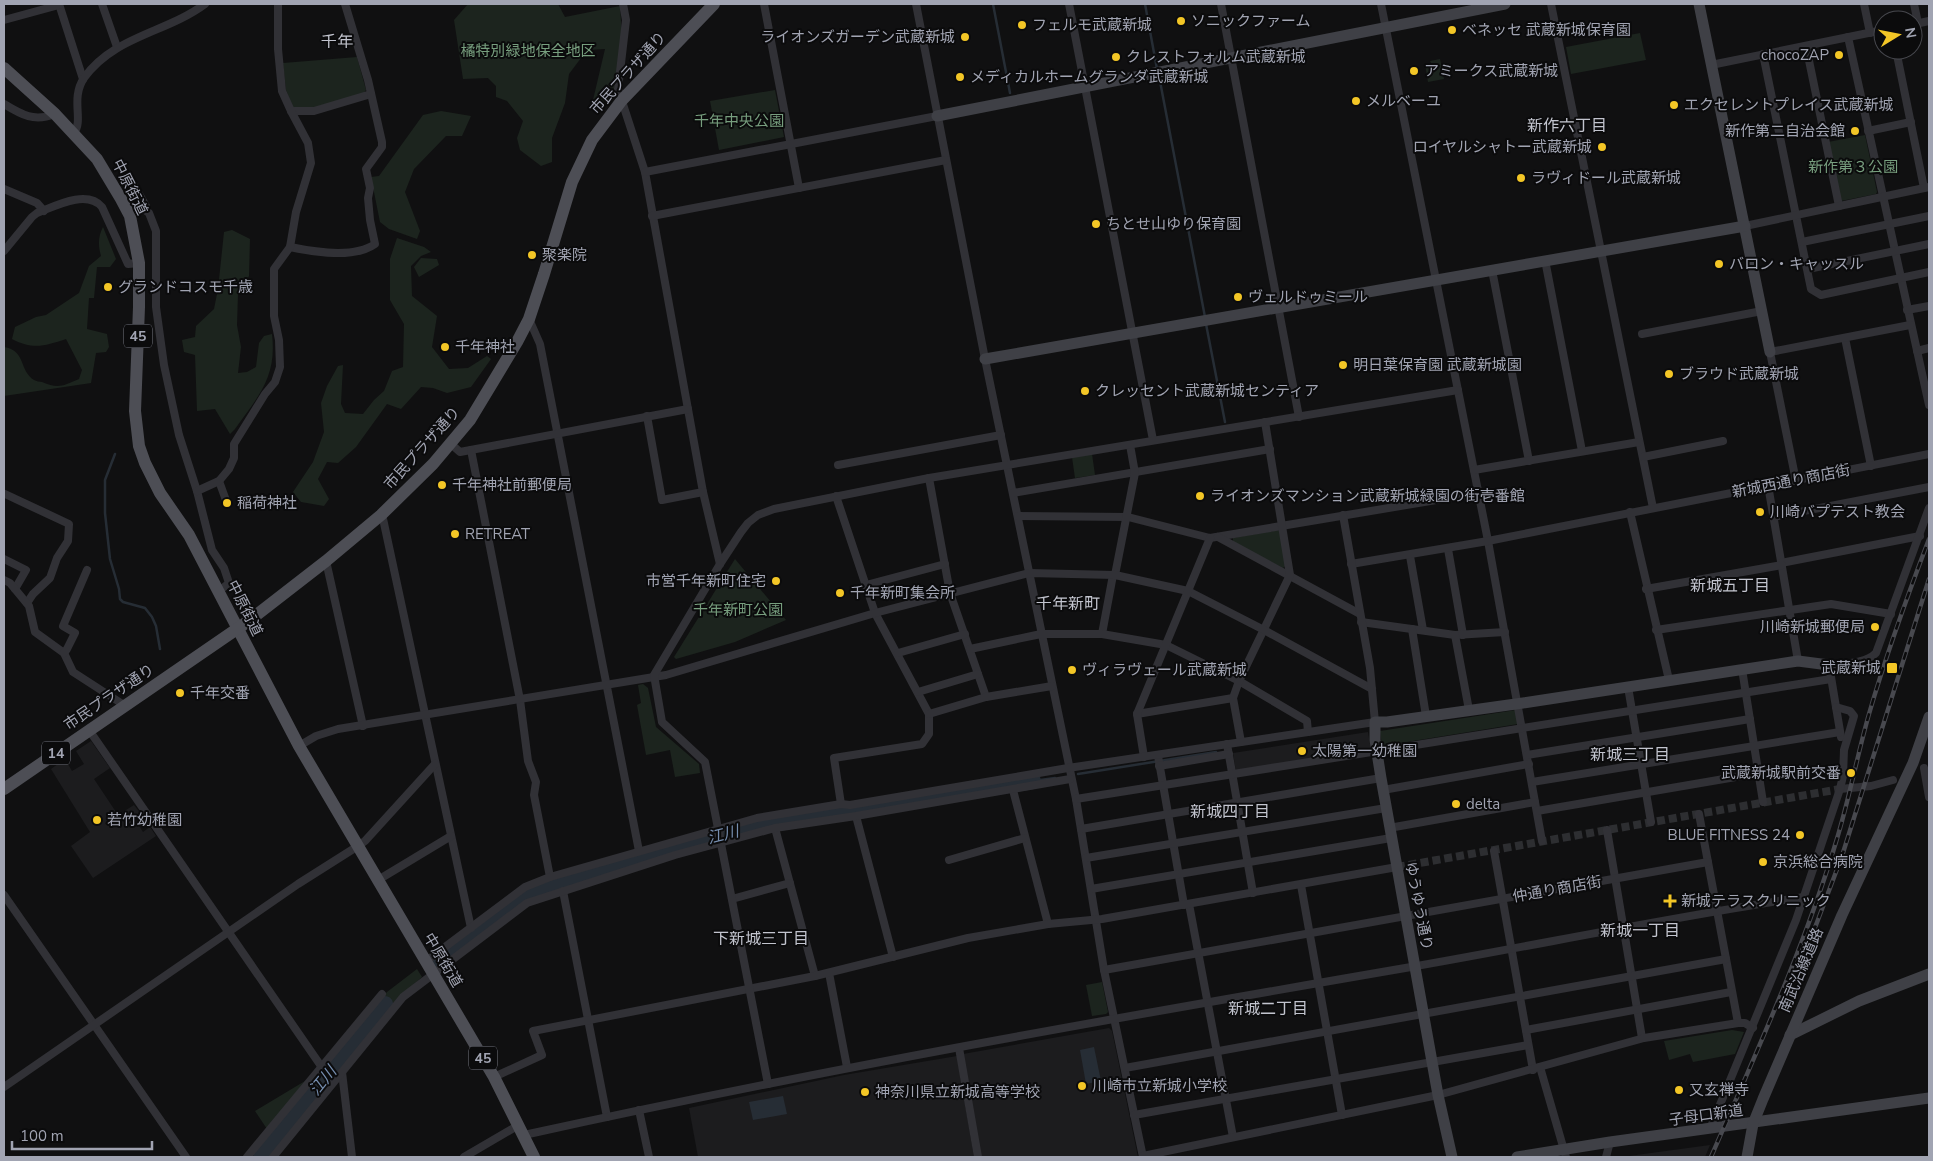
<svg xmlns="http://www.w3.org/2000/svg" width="1933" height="1161" font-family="'Nunito Sans','Noto Sans JP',sans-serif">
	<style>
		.built { fill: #1c1c1e }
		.green { fill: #1c241e }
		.water { fill: #262d35 }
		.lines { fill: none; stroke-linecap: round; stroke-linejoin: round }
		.stream { stroke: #262d35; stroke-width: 2.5 }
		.river { stroke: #262d35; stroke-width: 16 }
		.street-tunnel { stroke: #2d2e31; stroke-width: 8; stroke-dasharray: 8 4; stroke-linecap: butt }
		.street { stroke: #313136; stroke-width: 8 }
		.secondary { stroke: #3f4046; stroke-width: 11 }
		.primary { stroke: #4d4e55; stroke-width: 12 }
		.rail-casing { stroke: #48494f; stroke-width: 4.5 }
		.rail { stroke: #0b0b0c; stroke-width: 2.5; stroke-dasharray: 8; stroke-linecap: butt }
		.poi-dot { fill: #f3c626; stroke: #0b0b0c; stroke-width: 2 }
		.labels { text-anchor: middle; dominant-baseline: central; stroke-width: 4; stroke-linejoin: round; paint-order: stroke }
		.shield { fill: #0b0b0c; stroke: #747680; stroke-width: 1 }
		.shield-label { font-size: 14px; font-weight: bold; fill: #a1a4b2 }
		.poi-label { font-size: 15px; fill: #a1a4b2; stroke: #0b0b0c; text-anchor: start }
		.park-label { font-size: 15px; fill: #779e7e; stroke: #0b0b0c }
		.street-label { font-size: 15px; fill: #a1a4b2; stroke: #0b0b0c }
		.neighbourhood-label { font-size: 16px; fill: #c2c4ce; stroke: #0b0b0c }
		.water-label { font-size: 16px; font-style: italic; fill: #768eaf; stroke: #0b0b0c }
	</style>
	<rect width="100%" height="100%" fill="#101011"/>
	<g class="built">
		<polygon points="1368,732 1371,750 1236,772 1233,753"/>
		<polygon points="91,741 110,768 94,779 118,815 134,805 141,814 134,818 143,832 150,827 156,836 93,878 71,846 90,832 51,769 65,759 72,771 84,764 76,751"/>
		<polygon points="1109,1028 1112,1031 1138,1157 981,1157 963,1054"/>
		<polygon points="957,1056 974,1157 698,1157 689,1108 844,1075"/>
		<polygon points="1710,1145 1705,1157 1628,1157 1629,1156"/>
	</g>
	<g class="green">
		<polygon points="468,4 558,4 565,17 620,6 622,38 614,88 597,111 593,100 605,49 587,50 569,74 565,103 552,138 552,162 541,166 520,150 517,138 523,121 507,101 496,97 496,86 488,78 463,79 454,20"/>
		<polygon points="1640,33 1646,60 1571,74 1566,47"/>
		<polygon points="357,57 366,90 363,94 313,108 293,108 286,90 283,63"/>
		<polygon points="1440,59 1444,79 1428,82 1425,64 1431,63 1430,61"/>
		<polygon points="775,90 784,137 719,150 710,101"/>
		<polygon points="441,111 471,116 462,136 446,136 414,169 405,192 420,231 417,239 389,229 380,222 371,177 379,176 423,115"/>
		<polygon points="1865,135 1877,192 1876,194 1841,201 1828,142"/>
		<path d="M103,227L116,259L110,267H97L94,298H89L87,329L107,334L109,347L106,352L96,353L91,383L4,396V347C26,350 19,371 34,380C36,381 40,382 42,382C58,389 63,386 79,379L82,370L66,339C45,346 33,350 12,339L15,327L36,317L46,315L79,293L89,266L101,256C98,245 98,237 103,227Z"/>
		<path d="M232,230L250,239L249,276L238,294L237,325L241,347L238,373L247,372L256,367L259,343L264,336L272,334C277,377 259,395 235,429L230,434L215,409L197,411L195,355L184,352L182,340L195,337L196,326L214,309L218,289L224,232Z"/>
		<polygon points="397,238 424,247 431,252 421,256 411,266 412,296 437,316 432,347 449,369 468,368 487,356 491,359 471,387 447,393 433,388 421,387 401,409 387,404 356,447 338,463 327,462 318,479 329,499 324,506 301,502 293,492 313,462 324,432 321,403 327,386 338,366 343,365 341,404 345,413 363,414 374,400 384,391 392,371 403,367 404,324 390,300 390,259"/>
		<polygon points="421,258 437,259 439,265 419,277 414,267"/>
		<polygon points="1092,454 1095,475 1075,478 1072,457"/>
		<polygon points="1278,530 1282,533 1287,565 1283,568 1233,542 1233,538"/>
		<polygon points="735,559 786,620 735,642 676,659 674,657"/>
		<polygon points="643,684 648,688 656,727 699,764 700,773 675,777 670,750 646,755 637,705 641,703 638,685"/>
		<polygon points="1516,710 1518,724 1382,746 1380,731"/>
		<polygon points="417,969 422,977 390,1006 283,1137 273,1131 387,992"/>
		<polygon points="1102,982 1108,1012 1106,1014 1092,1016 1086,985"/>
		<polygon points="1732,1030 1744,1032 1735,1054 1693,1062 1690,1054 1669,1060 1664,1041"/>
		<polygon points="305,1081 267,1129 255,1111"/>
	</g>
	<g class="water">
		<polygon points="1094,1047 1101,1081 1086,1084 1080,1050"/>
		<polygon points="783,1096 787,1114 753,1120 749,1102"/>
	</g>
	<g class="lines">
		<g class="stream">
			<polyline points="993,4 1010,93"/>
			<polyline points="1145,4 1157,69"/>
			<polyline points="1159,76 1205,317"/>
			<polyline points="1206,324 1225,422"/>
			<polyline points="115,454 105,480 105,513 110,559 119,589 120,599 123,602 145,608 152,617 156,626 160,649"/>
			<polyline points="1078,774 1216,752"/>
			<polyline points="1033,781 1055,778"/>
		</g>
		<g class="river">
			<polyline points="440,963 468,939 523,898 589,874 658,855 717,836 772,824 1033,781"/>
			<polyline points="261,1157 320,1082 324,1081 362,1035 385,1004"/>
		</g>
		<polyline class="street-tunnel" points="1397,867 1840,789"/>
		<g class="street">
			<polyline points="59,4 83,79"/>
			<polyline points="102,4 117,47"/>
			<polyline points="623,4 626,20 618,89 645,172 703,492 720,564"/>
			<polyline points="764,4 799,188"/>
			<polyline points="916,4 985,359 1076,799 1104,970 1143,1157"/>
			<polyline points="1069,4 1153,440"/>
			<polyline points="1221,4 1299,417"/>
			<polyline points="1381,4 1488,541 1542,841"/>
			<polyline points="1551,4 1653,508"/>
			<polyline points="1864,4 1870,33"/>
			<polyline points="1914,4 1918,23"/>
			<polyline points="4,20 59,5"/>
			<polyline points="1915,24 1929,21"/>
			<polyline points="1848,37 1929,405"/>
			<polyline points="1806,46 1839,206"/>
			<polyline points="1896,50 1924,188"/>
			<polyline points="1763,54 1811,289 1821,295 1929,272"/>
			<polyline points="1711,65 1883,30"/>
			<path d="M4,104C22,115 34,122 55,114"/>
			<polyline points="291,111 314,111 371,94"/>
			<polyline points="1868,131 1911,122"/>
			<path d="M74,133C84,120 70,99 84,78C114,36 166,33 205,4"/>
			<polyline points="645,172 937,116"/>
			<polyline points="132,182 146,206 145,210 149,213 156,231 156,307 164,365 179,435 197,491 212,550 224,568 229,583 219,591"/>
			<polyline points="4,189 37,203 44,211"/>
			<polyline points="652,216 946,160"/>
			<polyline points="1745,226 1929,187"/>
			<polyline points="1802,242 1929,216"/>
			<path d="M290,247C314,252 354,259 375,244L370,220L368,198L370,188L366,169L382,147V142L368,80L345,4"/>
			<path d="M4,251L32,217L37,213C55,206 87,189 102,207L128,264L139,263"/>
			<polyline points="1545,260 1582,451"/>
			<polyline points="1808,269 1929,244"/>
			<polyline points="1492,270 1529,461"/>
			<polyline points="1907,310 1929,306"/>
			<polyline points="529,319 540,344 639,851"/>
			<polyline points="1642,334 1762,311"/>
			<polyline points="1845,338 1871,466"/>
			<polyline points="1917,351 1929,348"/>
			<polyline points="647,416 662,500 703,492"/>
			<polyline points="451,444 460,452 688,409"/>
			<polyline points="471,450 520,700 528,761 536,782 534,795 550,877"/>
			<polyline points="1643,457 1723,441"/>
			<polyline points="838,465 1001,435"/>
			<polyline points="1474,470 1639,442"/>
			<polyline points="929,478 950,593 986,697"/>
			<polyline points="219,481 227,503"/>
			<polyline points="1796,481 1770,352 1910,325"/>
			<polyline points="1768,485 1798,661"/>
			<polyline points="197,491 219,481 229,469 234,458 234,444 265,394 275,382 280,367 279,340 274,316 274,269 290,247 296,212 311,163 308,143 291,111 282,91 278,49 278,4"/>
			<polyline points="1013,493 1270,449"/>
			<polyline points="5,494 69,524 68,541 57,558 50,578 33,594 27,603"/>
			<polyline points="836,496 875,613 929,714 929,734 922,744 834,758 841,804"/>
			<polyline points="1630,512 1669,680"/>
			<polyline points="382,514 471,928"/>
			<polyline points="1018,516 1128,517 1210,538 1478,493"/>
			<polyline points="1773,517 1929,487"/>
			<polyline points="1218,537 1360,614"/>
			<polyline points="1448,549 1463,635"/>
			<polyline points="1410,556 1423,630"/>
			<polyline points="4,559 26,570 15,589"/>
			<polyline points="326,561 363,726"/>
			<polyline points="1781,563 1920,536"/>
			<polyline points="1351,564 1488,541 1929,454"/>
			<polyline points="1115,575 1135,473 1130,445"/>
			<polyline points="4,580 10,583 29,606 35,632 64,653 73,672 124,705"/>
			<polyline points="866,585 945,564"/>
			<polyline points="1646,589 1782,565"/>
			<polyline points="1361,622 1455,635 1505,632"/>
			<polyline points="1412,629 1426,716"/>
			<polyline points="1656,630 1831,604 1891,614"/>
			<polyline points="1102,634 1113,575"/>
			<polyline points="1455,635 1469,710"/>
			<polyline points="970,649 1041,634 1102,634 1166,645 1239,681 1307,721 1308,732"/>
			<polyline points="64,653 67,649 75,633 63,626 87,570"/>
			<polyline points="898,653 965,634"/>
			<polyline points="1742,669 1763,802"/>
			<polyline points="1628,687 1651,822"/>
			<polyline points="918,692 978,674"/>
			<polyline points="929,714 986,697 1052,686"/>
			<polyline points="1137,714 1233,698"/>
			<polyline points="89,730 321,1066"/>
			<path d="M1841,737L1829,665C1843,663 1865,664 1876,653L1929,508"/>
			<polyline points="1241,742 1233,698 1239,681 1290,575 1265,422"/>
			<polyline points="1227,744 1253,893"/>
			<polyline points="299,746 316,736 338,729 666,675 875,613 1029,573 1115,575 1188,591 1264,630 1372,689"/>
			<polyline points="1527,755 1750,719"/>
			<polyline points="1158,756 1184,905"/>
			<polyline points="1144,757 1137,714 1210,538"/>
			<polyline points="1159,766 1229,754"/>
			<polyline points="1924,768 1929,797"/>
			<polyline points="1532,782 1840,732"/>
			<polyline points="1840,789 1871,786 1893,780"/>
			<polyline points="1013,790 1048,924"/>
			<polyline points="1383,790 1529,764"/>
			<polyline points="1076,799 1831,679"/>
			<polyline points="1537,811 1759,773"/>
			<polyline points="1699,814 1738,1023"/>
			<polyline points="856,816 893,957"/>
			<polyline points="775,828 815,976"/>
			<polyline points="1389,828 1535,802"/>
			<polyline points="1081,829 1381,778"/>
			<polyline points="1607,830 1642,1038"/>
			<polyline points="1494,851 1533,1070"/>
			<polyline points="1086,858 1386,808"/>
			<polyline points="949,860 1025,838"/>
			<polyline points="378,880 451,836"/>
			<polyline points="1301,885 1342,1115"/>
			<polyline points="1091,889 1391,838"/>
			<polyline points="563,891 607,1117"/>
			<polyline points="4,895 186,1157"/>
			<polyline points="732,899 790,883"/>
			<polyline points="1189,904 1233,1137"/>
			<polyline points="425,962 525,887 550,877 757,818 841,804 850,805 1068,768 1375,722 1370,668 1343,515"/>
			<polyline points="1104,970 1708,862"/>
			<polyline points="829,973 847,1067"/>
			<polyline points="1526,1030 1731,992"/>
			<polyline points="959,1048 978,1157"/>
			<polyline points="1540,1067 1566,1157"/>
			<polyline points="1125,1068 1726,959"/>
			<polyline points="342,1072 352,1157"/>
			<polyline points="494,1077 542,1055 533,1031 815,976 968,938 1048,924 1102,919 1397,867"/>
			<polyline points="768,1084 705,762 662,722 654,675 720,564 741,532 748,523 758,515 774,509 929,478 1458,390"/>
			<polyline points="4,1087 298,884 358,846 365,841 435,764"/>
			<polyline points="639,1110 649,1157"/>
			<polyline points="1134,1115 1528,1045"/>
			<polyline points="1710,1129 1796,920 1840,789 1843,776 1844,750 1854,716 1850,711 1836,707"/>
			<path d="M524,1135C818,1070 1115,1018 1411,967C1542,944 1672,917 1804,897"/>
			<polyline points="1143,1156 1438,1095 1644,1038 1738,1023 1745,1023 1753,1028"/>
			<polyline points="247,1157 382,994"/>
			<polyline points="273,1157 403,997 527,903 675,855 775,828 856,816 1070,779"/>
			<polyline points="464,1157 519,1125"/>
			<polyline points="1606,1157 1610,1142"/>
		</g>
		<g class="secondary">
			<polyline points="1699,4 1770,352"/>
			<polyline points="937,116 1505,4"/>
			<polyline points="985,359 1745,226"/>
			<polyline points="1790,1035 1859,1001 1929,974"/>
			<polyline points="1452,1157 1438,1095 1381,778 1375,740 1375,722 1387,722 1523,703 1798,661 1829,665"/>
			<polyline points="1517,1157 1610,1142 1929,1098"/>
			<polyline points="1747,1157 1753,1124 1763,1099 1842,915 1913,763 1929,717"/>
		</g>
		<g class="primary">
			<polyline points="4,68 55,114 97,159 121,199 130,216 139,263 139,307 135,411 139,446 145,463 160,493 189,535 299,746 494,1077 534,1157"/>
			<polyline points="4,789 250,620 326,561 381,515 433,464 470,420 517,342 529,319 544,274 572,182 592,140 622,100 714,4"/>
		</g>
		<g class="rail-casing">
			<g id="rail">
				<polyline points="1813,933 1842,856 1929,579"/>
				<path d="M1711,1157C1756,1053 1803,951 1836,842C1849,800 1857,756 1869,714C1886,655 1907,597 1929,539"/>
			</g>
		</g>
		<use href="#rail" class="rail"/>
	</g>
	<g class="poi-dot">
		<circle cx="1181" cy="21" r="5"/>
		<circle cx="1022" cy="25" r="5"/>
		<circle cx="1452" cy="30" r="5"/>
		<circle cx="965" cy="37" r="5"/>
		<circle cx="1839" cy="55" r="5"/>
		<circle cx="1116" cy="57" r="5"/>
		<circle cx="1414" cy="71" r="5"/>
		<circle cx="960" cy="77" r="5"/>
		<circle cx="1356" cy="101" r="5"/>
		<circle cx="1674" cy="105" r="5"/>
		<circle cx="1855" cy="131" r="5"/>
		<circle cx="1602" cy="147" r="5"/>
		<circle cx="1521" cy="178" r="5"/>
		<circle cx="1096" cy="224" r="5"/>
		<circle cx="532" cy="255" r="5"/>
		<circle cx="1719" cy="264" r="5"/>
		<circle cx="108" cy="287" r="5"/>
		<circle cx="1238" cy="297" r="5"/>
		<circle cx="445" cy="347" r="5"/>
		<circle cx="1343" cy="365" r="5"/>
		<circle cx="1669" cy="374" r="5"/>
		<circle cx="1085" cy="391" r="5"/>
		<circle cx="442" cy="485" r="5"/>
		<circle cx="1200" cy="496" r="5"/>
		<circle cx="227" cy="503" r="5"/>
		<circle cx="1760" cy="512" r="5"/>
		<circle cx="455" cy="534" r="5"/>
		<circle cx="776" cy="581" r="5"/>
		<circle cx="840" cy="593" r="5"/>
		<circle cx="1875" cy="627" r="5"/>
		<rect x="1886" y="662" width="12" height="12" rx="2.5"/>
		<circle cx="1072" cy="670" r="5"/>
		<circle cx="180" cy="693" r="5"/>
		<circle cx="1302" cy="751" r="5"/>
		<circle cx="1851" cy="773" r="5"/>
		<circle cx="1456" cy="804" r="5"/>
		<circle cx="97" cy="820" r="5"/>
		<circle cx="1800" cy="835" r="5"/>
		<circle cx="1763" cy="862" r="5"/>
		<path d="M1667.5 893.5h5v5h5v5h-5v5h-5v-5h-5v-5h5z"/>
		<circle cx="1082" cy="1086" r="5"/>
		<circle cx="1679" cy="1090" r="5"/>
		<circle cx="865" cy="1092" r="5"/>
	</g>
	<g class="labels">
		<g class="shield">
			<rect x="124" y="324.5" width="28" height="23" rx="4"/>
			<rect x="42" y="741.5" width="28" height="23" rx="4"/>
			<rect x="469" y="1046.5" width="28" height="23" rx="4"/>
		</g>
		<g class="shield-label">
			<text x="138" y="336">45</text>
			<text x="56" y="753">14</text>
			<text x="483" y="1058">45</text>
		</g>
		<g class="poi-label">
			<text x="1191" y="21">ソニックファーム</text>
			<text x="1032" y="25">フェルモ武蔵新城</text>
			<text x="1462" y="30">ベネッセ 武蔵新城保育園</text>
			<text x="955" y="37" text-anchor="end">ライオンズガーデン武蔵新城</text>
			<text x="1829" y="55" text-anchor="end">chocoZAP</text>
			<text x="1126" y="57">クレストフォルム武蔵新城</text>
			<text x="1424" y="71">アミークス武蔵新城</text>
			<text x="970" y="77">メディカルホームグランダ武蔵新城</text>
			<text x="1366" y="101">メルベーユ</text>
			<text x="1684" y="105">エクセレントプレイス武蔵新城</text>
			<text x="1845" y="131" text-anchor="end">新作第二自治会館</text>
			<text x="1592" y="147" text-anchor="end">ロイヤルシャトー武蔵新城</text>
			<text x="1531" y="178">ラヴィドール武蔵新城</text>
			<text x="1106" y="224">ちとせ山ゆり保育園</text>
			<text x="542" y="255">聚楽院</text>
			<text x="1729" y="264">バロン・キャッスル</text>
			<text x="118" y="287">グランドコスモ千歳</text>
			<text x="1248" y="297">ヴェルドゥミール</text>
			<text x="455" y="347">千年神社</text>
			<text x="1353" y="365">明日葉保育園 武蔵新城園</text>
			<text x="1679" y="374">ブラウド武蔵新城</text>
			<text x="1095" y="391">クレッセント武蔵新城センティア</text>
			<text x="452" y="485">千年神社前郵便局</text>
			<text x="1210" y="496">ライオンズマンション武蔵新城緑園の街壱番館</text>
			<text x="237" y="503">稲荷神社</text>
			<text x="1770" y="512">川崎バプテスト教会</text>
			<text x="465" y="534">RETREAT</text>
			<text x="766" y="581" text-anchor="end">市営千年新町住宅</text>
			<text x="850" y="593">千年新町集会所</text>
			<text x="1865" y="627" text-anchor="end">川崎新城郵便局</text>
			<text x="1881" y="668" text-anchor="end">武蔵新城</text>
			<text x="1082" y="670">ヴィラヴェール武蔵新城</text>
			<text x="190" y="693">千年交番</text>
			<text x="1312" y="751">太陽第一幼稚園</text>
			<text x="1841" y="773" text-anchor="end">武蔵新城駅前交番</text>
			<text x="1466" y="804">delta</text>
			<text x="107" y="820">若竹幼稚園</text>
			<text x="1790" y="835" text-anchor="end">BLUE FITNESS 24</text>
			<text x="1773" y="862">京浜総合病院</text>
			<text x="1681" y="901">新城テラスクリニック</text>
			<text x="1092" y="1086">川崎市立新城小学校</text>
			<text x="1689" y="1090">又玄禅寺</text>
			<text x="875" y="1092">神奈川県立新城高等学校</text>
		</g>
		<g class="park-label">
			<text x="528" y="51">橘特別緑地保全地区</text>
			<text x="739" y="121">千年中央公園</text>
			<text x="1853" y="167">新作第３公園</text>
			<text x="738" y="610">千年新町公園</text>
		</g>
		<g class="street-label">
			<text transform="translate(628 73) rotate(-48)">市民プラザ通り</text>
			<text transform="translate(130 187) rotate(63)">中原街道</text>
			<text transform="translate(422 448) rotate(-48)">市民プラザ通り</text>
			<text transform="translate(1791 481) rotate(-11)">新城西通り商店街</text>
			<text transform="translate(245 608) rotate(63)">中原街道</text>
			<text transform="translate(109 697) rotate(-34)">市民プラザ通り</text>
			<text transform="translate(1557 889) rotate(-10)">仲通り商店街</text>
			<text transform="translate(1419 906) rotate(79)">ゆうゆう通り</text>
			<text transform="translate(443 960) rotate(59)">中原街道</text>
			<text transform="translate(1801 970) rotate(-67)">南武沿線道路</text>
			<text transform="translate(1706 1115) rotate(-8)">子母口新道</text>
		</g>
		<g class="neighbourhood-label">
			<text x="337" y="42">千年</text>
			<text x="1567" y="126">新作六丁目</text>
			<text x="1730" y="586">新城五丁目</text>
			<text x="1068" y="604">千年新町</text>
			<text x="1630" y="755">新城三丁目</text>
			<text x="1230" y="812">新城四丁目</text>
			<text x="1640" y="931">新城一丁目</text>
			<text x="761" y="939">下新城三丁目</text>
			<text x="1268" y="1009">新城二丁目</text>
		</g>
		<g class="water-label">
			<text transform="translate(723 835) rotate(-14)">江川</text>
			<text transform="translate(323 1081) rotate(-51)">江川</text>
		</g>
	</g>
	<rect width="1933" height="1161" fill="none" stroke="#a1a4b2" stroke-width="10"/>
	<g transform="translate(1898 35) rotate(80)"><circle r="24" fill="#0b0b0c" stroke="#47484e"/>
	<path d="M0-4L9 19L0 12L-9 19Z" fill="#f3c626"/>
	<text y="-8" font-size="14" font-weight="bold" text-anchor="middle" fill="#a1a4b2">N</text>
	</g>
	<path d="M12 1141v8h140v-8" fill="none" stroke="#a1a4b2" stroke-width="2.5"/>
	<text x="20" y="1141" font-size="15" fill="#a1a4b2" stroke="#0b0b0c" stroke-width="4" paint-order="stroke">100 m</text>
</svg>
